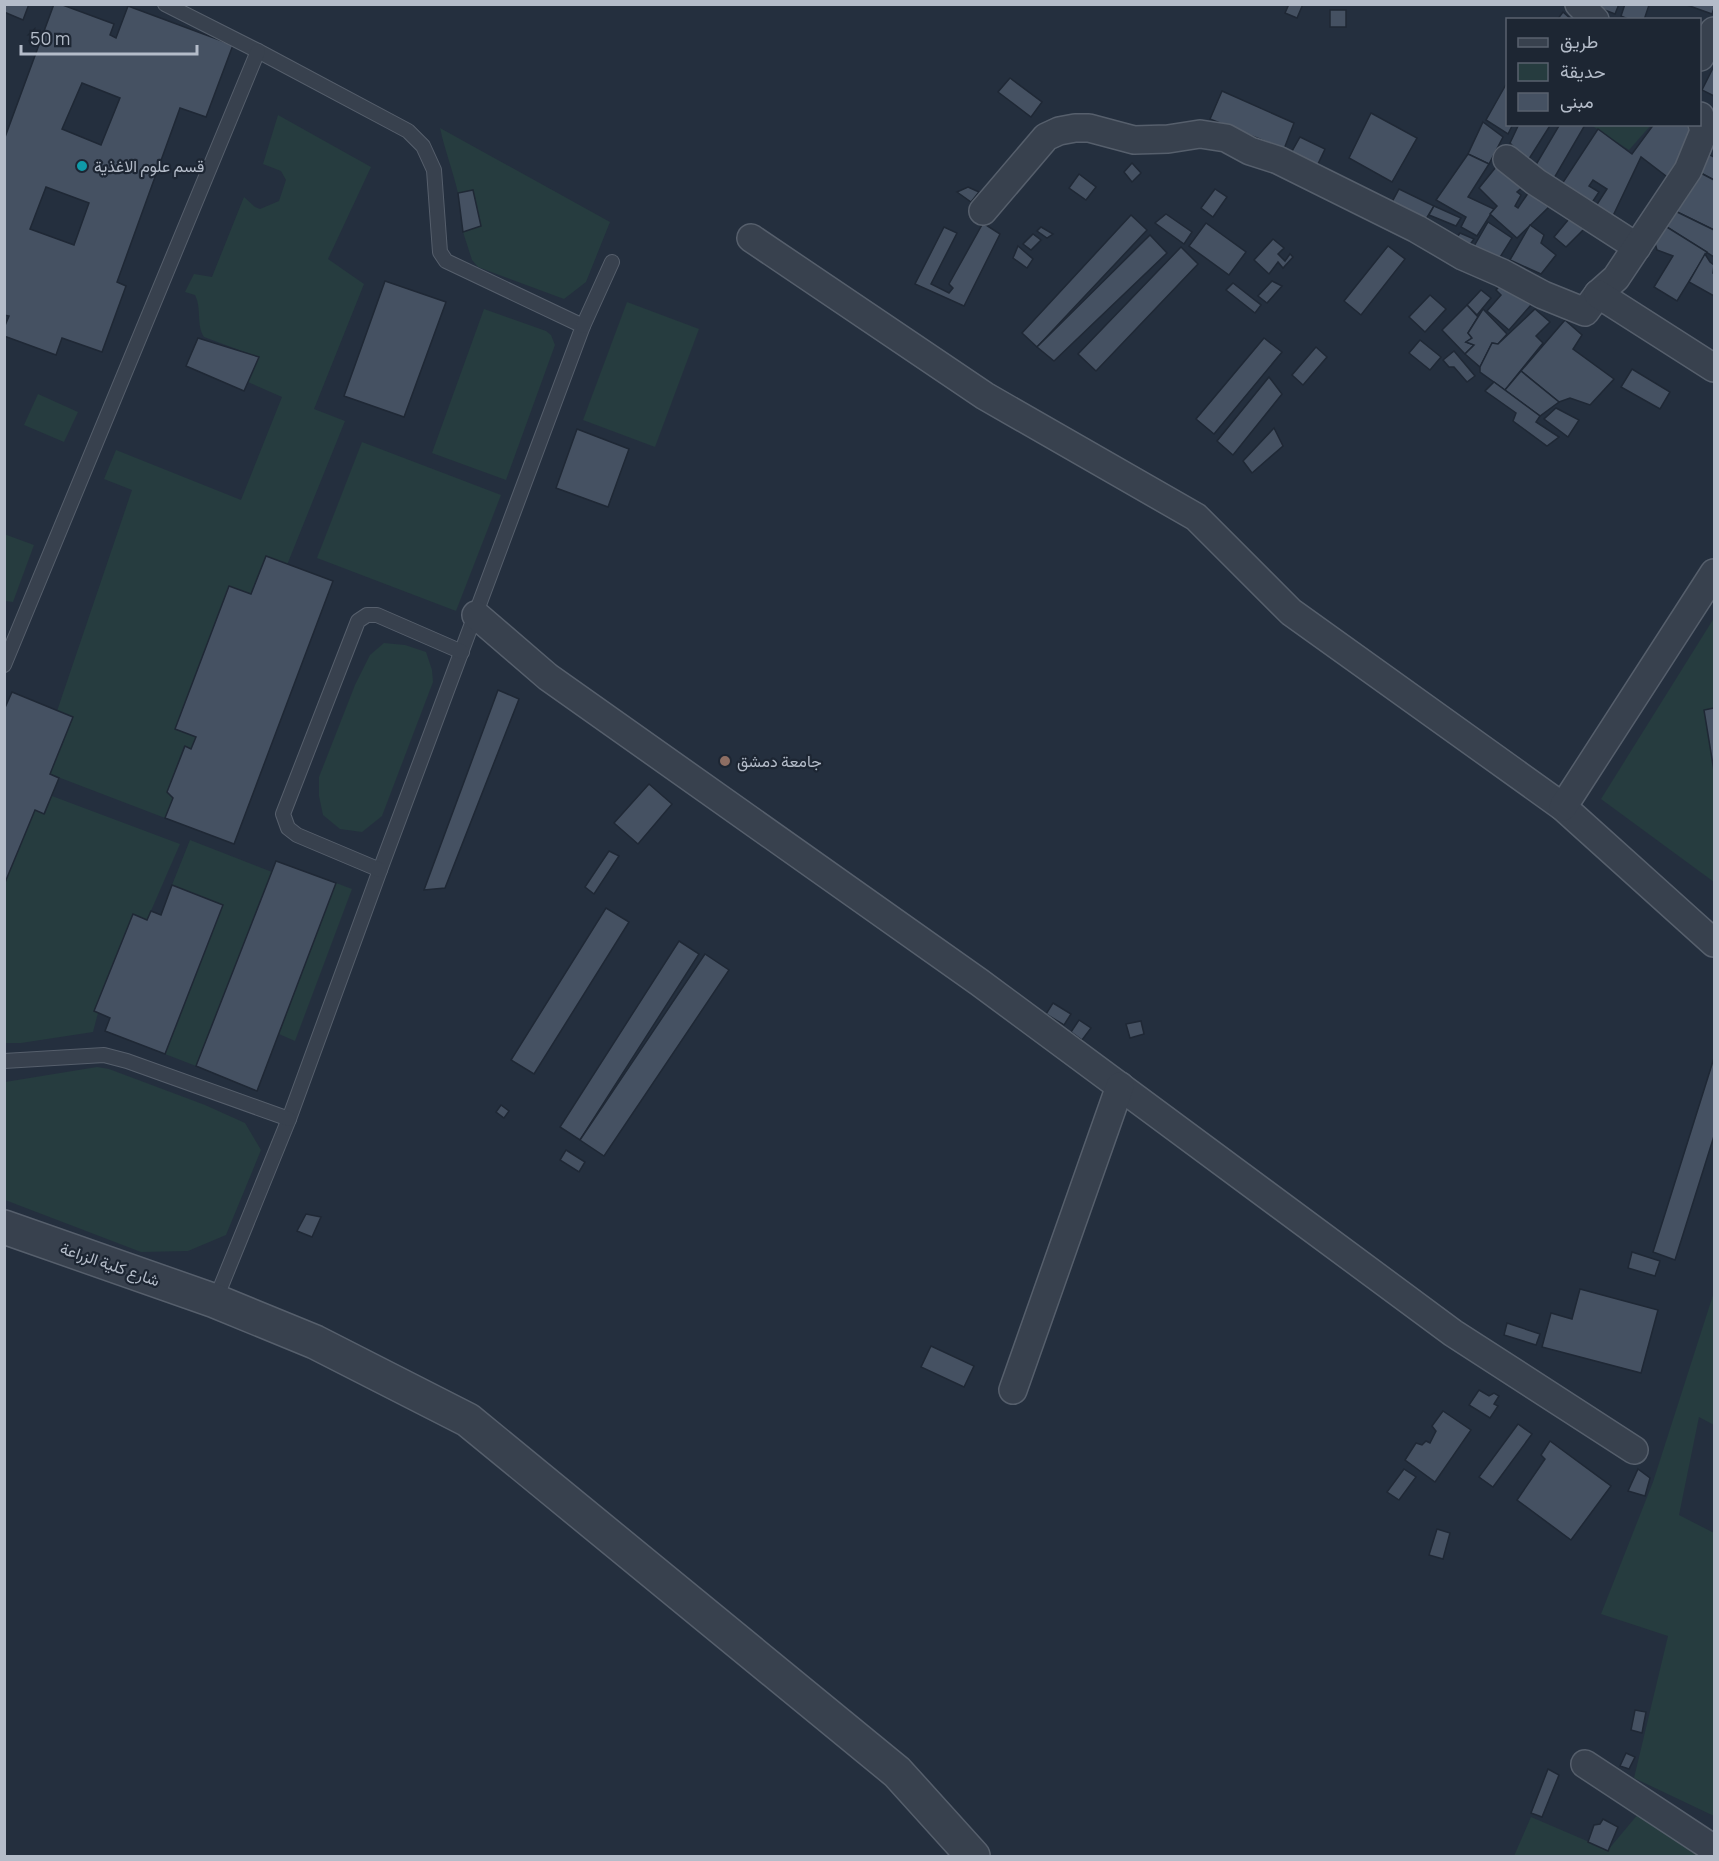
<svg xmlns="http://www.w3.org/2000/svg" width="1719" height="1861" font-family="Manrope,Vazirmatn,sans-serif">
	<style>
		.green { fill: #263c3f }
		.building { fill: #455162; stroke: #1f2835; stroke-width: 1.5; fill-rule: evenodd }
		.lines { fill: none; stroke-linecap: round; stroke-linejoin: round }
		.service-casing { stroke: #565f6c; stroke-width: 16 }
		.minor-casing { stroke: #565f6c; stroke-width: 30 }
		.tertiary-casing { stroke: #565f6c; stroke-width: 36 }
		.service { stroke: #38414e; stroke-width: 14 }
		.minor { stroke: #38414e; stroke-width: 27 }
		.tertiary { stroke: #38414e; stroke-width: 33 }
		.culture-dot { fill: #0f9aa8; stroke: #1d2633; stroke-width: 2 }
		.education-dot { fill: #8d6e63; stroke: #1d2633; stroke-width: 2 }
		.labels { text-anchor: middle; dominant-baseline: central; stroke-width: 4.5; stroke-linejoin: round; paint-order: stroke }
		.poi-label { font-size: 16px; fill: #b4bcc9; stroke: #1d2633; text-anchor: start }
		.street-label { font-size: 16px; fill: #b4bcc9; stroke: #1d2633 }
	</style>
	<rect width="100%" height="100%" fill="#242f3e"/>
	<g class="green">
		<path d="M278,115L371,167L328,259L364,284L314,409L345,421L287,565L266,556L251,594L229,586L175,729L196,737L191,749L184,746L167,792L173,798L165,818L50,774L73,718L57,711L132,490L104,479L116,450L241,500L282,397L248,382L258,357L204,337C196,325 202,309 195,295L185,292L194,274L212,277L244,197L255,207L260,209L279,201L286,180L281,171L263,164Z"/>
		<polygon points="1591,125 1651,125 1629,150"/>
		<path d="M440,128L610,222L586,282L564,299L478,267L472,260L463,232L481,226L473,191L458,193C453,171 445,151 440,128Z"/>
		<polygon points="627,302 699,329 655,447 583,420"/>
		<polygon points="484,309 546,331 551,335 555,345 506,480 432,453"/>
		<polygon points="38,394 78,412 64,442 24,425"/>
		<polygon points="362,442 501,495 456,611 317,558"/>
		<polygon points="4,534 34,545 13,602 5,601"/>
		<polygon points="1714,618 1714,882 1601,799"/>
		<polygon points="384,643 405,645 426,652 432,670 433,682 382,816 362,832 340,829 323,815 319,796 319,777 355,685 370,655"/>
		<polygon points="52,796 180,844 147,920 134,914 94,1011 98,1013 93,1032 21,1043 5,1043 4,885 35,810 45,814"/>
		<polygon points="190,840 272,872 196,1066 165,1054 223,905 172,885"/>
		<polygon points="336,883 352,889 295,1041 279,1034"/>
		<polygon points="97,1067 109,1069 205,1105 245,1123 261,1150 226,1235 188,1251 141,1252 5,1200 5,1082"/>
		<polygon points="1714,1292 1714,1425 1699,1417 1679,1515 1714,1533 1714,1816 1634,1778 1668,1636 1601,1614 1653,1482"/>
		<polygon points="1644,1807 1709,1856 1514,1856 1531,1817 1608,1850"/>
	</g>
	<g class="building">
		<polygon points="4,4 29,4 23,20 4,12"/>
		<path d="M54,4H60L114,24L110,35L116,38L128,6L233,45L206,117L180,108L117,282L126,286L102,352L62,338L56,355L4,336V328L9,316L4,315V140ZM82,83L120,98L101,145L62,129ZM46,187L89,203L74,245L30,229Z"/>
		<polygon points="1289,4 1303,4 1297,18 1285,13"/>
		<polygon points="1589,4 1619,4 1615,14"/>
		<polygon points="1625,4 1648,4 1649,5 1644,20 1630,20 1621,16"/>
		<polygon points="1684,4 1713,4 1714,8 1712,14"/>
		<rect x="1330" y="10" width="16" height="17"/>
		<polygon points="1563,12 1572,20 1557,20"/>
		<polygon points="1714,66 1714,96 1702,90"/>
		<polygon points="1010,78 1042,102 1031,117 998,92"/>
		<polygon points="1508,81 1508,124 1513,124 1508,134 1486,120"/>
		<polygon points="1222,91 1294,123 1284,149 1210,119"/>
		<polygon points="1371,113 1417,138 1392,182 1349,158"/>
		<polygon points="1483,122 1503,137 1489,164 1468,154"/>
		<polygon points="1519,124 1551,124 1527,162 1510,143"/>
		<polygon points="1560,124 1585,125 1553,180 1534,168"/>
		<polygon points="1654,124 1693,124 1670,179 1641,157 1611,220 1594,209 1607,189 1593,180 1589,186 1599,192 1589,207 1558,190 1598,129 1632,154"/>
		<polygon points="1300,137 1325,149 1317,166 1291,153"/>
		<polygon points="1702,151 1714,157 1714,180 1693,169"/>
		<polygon points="1468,154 1489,164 1468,197 1494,209 1477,236 1461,227 1466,217 1436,200"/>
		<polygon points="1132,163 1141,173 1132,182 1124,172"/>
		<polygon points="1496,167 1525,185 1517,192 1521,195 1515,206 1518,208 1533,186 1555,201 1517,238 1490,214 1497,206 1479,188"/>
		<polygon points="1693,169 1714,180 1714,230 1671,209"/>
		<polygon points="1079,174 1096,187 1086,200 1069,188"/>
		<polygon points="968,187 979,192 971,202 957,192"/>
		<polygon points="1215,189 1227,197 1213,217 1201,208"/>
		<polygon points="1399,189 1434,206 1423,224 1391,204"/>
		<polygon points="473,190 481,226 463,232 458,193"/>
		<polygon points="1434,206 1461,218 1456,226 1429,215"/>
		<polygon points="1671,209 1714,230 1714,257 1662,224"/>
		<polygon points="1166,214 1192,232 1184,244 1155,223"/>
		<polygon points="1573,214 1588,225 1566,247 1554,237"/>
		<polygon points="1131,215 1147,230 1037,347 1022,333"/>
		<polygon points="1488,222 1512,238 1497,262 1473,248"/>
		<polygon points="983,223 1000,234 964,306 915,284 944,227 957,233 931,284 949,293 953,288 949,284"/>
		<polygon points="1206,223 1246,252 1229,275 1189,246"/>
		<polygon points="1662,224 1707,252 1677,301 1654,287 1673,256 1657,250 1653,236"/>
		<polygon points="1530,225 1544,235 1541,243 1556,255 1541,274 1510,260"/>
		<polygon points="1041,227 1053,234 1047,238 1037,231"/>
		<polygon points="1460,233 1474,239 1469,246 1455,240"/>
		<polygon points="1033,234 1041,240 1031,250 1023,244"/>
		<polygon points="1150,235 1167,253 1054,361 1037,347"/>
		<polygon points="1273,239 1284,248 1278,254 1285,261 1290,254 1293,257 1283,268 1278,262 1269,274 1254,260"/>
		<polygon points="1018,246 1033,259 1027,268 1013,258"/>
		<polygon points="1388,246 1405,259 1361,315 1344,301"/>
		<polygon points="1181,247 1198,264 1096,371 1078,354"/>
		<polygon points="1705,254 1710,262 1714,265 1713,273 1714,273 1714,296 1689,282"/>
		<polygon points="1505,280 1531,305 1509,330 1487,311 1501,295 1496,290"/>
		<polygon points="385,281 446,302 404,417 344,396"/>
		<polygon points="1272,281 1282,286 1267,303 1258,296"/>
		<polygon points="1233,283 1261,305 1255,313 1226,290"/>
		<polygon points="1481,290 1491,298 1477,315 1467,305"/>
		<polygon points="1430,295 1446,309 1425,332 1409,317"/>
		<polygon points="1467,305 1478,317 1468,333 1472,338 1466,342 1474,345 1465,354 1442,330"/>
		<polygon points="1483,309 1507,334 1498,344 1492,343 1480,367 1465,354 1474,345 1466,342 1472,338 1468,333"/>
		<polygon points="1535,309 1550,322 1536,336 1543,343 1505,390 1480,372 1480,367 1492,343 1498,344"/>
		<polygon points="1565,320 1582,335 1573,349 1614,379 1590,405 1570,398 1559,402 1521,371"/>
		<polygon points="198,338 259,357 244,391 186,366"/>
		<polygon points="1264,338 1282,352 1214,434 1196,419"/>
		<polygon points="1420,340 1441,357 1430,370 1409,353"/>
		<polygon points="1316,347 1327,357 1303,385 1292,375"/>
		<polygon points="1454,351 1475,376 1467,382 1454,367 1449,367 1443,360"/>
		<polygon points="1632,369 1670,392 1660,409 1621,387"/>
		<polygon points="1521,371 1559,402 1540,416 1505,390"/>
		<polygon points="1269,377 1282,394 1233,455 1217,441"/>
		<polygon points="1494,382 1540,416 1536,422 1559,437 1547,446 1513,421 1516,413 1485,391"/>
		<polygon points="1556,408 1579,420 1568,437 1544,419"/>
		<polygon points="1274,428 1283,446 1252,473 1243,461"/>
		<polygon points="577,429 629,449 608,507 556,488"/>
		<polygon points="266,556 333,581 234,844 165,818 173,798 167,792 185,746 191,749 196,737 175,729 229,586 251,594"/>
		<polygon points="498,690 519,699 445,888 424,890"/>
		<polygon points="12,692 73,717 50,774 59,778 44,814 35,810 4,885 4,710"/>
		<polygon points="1714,708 1714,771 1704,710"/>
		<polygon points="649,784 672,804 638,844 614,823"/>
		<polygon points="609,851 619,856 594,894 585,887"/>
		<polygon points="276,861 336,883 257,1091 196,1066"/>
		<polygon points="172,885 223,905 165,1054 105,1031 110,1018 94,1011 133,914 147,920 151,911 161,915"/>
		<polygon points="606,908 629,922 534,1074 511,1060"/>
		<polygon points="679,941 699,954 580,1140 560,1127"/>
		<polygon points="705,954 729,970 604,1156 580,1140"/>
		<polygon points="1053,1003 1071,1014 1064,1025 1046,1014"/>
		<polygon points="1079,1020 1091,1028 1082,1040 1071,1032"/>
		<polygon points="1141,1021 1144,1034 1130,1038 1126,1024"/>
		<polygon points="1714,1058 1714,1136 1675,1260 1653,1252"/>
		<polygon points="501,1105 509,1111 504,1118 496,1112"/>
		<polygon points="566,1150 585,1162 579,1172 560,1160"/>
		<polygon points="306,1214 321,1217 312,1237 297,1231"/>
		<polygon points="1632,1252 1660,1261 1655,1276 1628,1268"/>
		<polygon points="1580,1289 1658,1310 1641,1373 1542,1347 1551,1313 1572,1319"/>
		<polygon points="1507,1323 1540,1334 1536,1345 1504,1335"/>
		<polygon points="931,1346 974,1366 964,1387 921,1367"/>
		<polygon points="1479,1390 1489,1396 1494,1393 1499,1396 1494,1404 1498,1406 1490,1418 1469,1405"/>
		<polygon points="1443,1411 1471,1430 1435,1482 1405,1460 1416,1443 1422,1445 1426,1441 1430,1443 1436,1431 1432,1426"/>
		<polygon points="1518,1424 1532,1434 1493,1487 1479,1477"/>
		<polygon points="1550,1441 1611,1486 1571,1540 1517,1500 1545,1459 1541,1455"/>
		<polygon points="1404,1469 1416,1477 1399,1500 1387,1492"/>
		<polygon points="1638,1469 1650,1478 1645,1496 1628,1491"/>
		<polygon points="1437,1529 1450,1533 1443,1559 1429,1555"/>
		<polygon points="1635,1710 1646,1712 1642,1733 1631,1730"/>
		<polygon points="1626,1753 1635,1757 1629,1769 1620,1766"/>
		<polygon points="1548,1769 1559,1775 1542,1817 1531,1813"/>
		<polygon points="1603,1819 1618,1827 1608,1851 1588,1842 1594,1825 1600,1824"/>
	</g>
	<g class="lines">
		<g class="service-casing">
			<g id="service">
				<polyline points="165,4 258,51 408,131 423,146 434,170 440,252 446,261 583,326 380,870 289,1119 215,1301"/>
				<polyline points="583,326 612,262"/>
				<polyline points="4,665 258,51"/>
				<polyline points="380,870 297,835 288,828 283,814 358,621 367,615 377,615 462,652"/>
				<polyline points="4,1061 104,1055 127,1061 289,1119"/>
			</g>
		</g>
		<g class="minor-casing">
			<g id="minor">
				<polyline points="1579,4 1595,20"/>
				<polyline points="1700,57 1714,31"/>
				<polyline points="1507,159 1536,182 1637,247"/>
				<polyline points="983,211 1046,137 1059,131 1075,128 1089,128 1134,140 1168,139 1200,134 1226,138 1250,151 1278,160 1417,229 1463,256 1502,273 1543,295 1585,312 1598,294 1616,278 1688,170 1704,131 1700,116"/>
				<polyline points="751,238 985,396 1196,517 1291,612 1563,807 1714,943"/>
				<polyline points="1598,294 1714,368"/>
				<polyline points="476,615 548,677 979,982 1453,1333 1634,1450"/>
				<polyline points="1563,807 1714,573"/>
				<polyline points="1013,1390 1120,1086"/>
				<polyline points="1585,1764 1714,1849"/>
			</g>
		</g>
		<g class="tertiary-casing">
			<polyline id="tertiary" points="4,1227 215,1301 315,1342 468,1420 897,1772 973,1856"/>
		</g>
		<use href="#service" class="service"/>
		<use href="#minor" class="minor"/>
		<use href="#tertiary" class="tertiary"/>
	</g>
	<circle class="culture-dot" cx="82" cy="166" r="6"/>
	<circle class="education-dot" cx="725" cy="761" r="6"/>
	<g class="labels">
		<g class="poi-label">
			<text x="94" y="166">قسم علوم الاغذية</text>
			<text x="737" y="761">جامعة دمشق</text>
		</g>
		<g class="street-label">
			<text transform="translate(110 1264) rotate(19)">شارع كلية الزراعة</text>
		</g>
	</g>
	<rect width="1719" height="1861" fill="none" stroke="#b4bcc9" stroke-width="12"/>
	<rect x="1506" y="18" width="195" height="108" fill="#1d2633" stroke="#59626f" stroke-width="1.5"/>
	<rect x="1518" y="38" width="30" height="9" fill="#38414e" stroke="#59626f" stroke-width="1.5"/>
	<text x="1560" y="48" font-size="18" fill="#b4bcc9">طريق</text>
	<rect x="1518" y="63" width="30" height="18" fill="#263c3f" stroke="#59626f" stroke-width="1.5"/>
	<text x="1560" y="78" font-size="18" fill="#b4bcc9">حديقة</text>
	<rect x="1518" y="93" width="30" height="18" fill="#455162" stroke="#59626f" stroke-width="1.5"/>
	<text x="1560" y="108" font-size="18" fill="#b4bcc9">مبنى</text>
	<path d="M21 45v9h176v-9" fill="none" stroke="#b4bcc9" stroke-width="3"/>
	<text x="30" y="45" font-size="18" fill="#b4bcc9" stroke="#1d2633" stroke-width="4.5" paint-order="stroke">50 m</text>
</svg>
